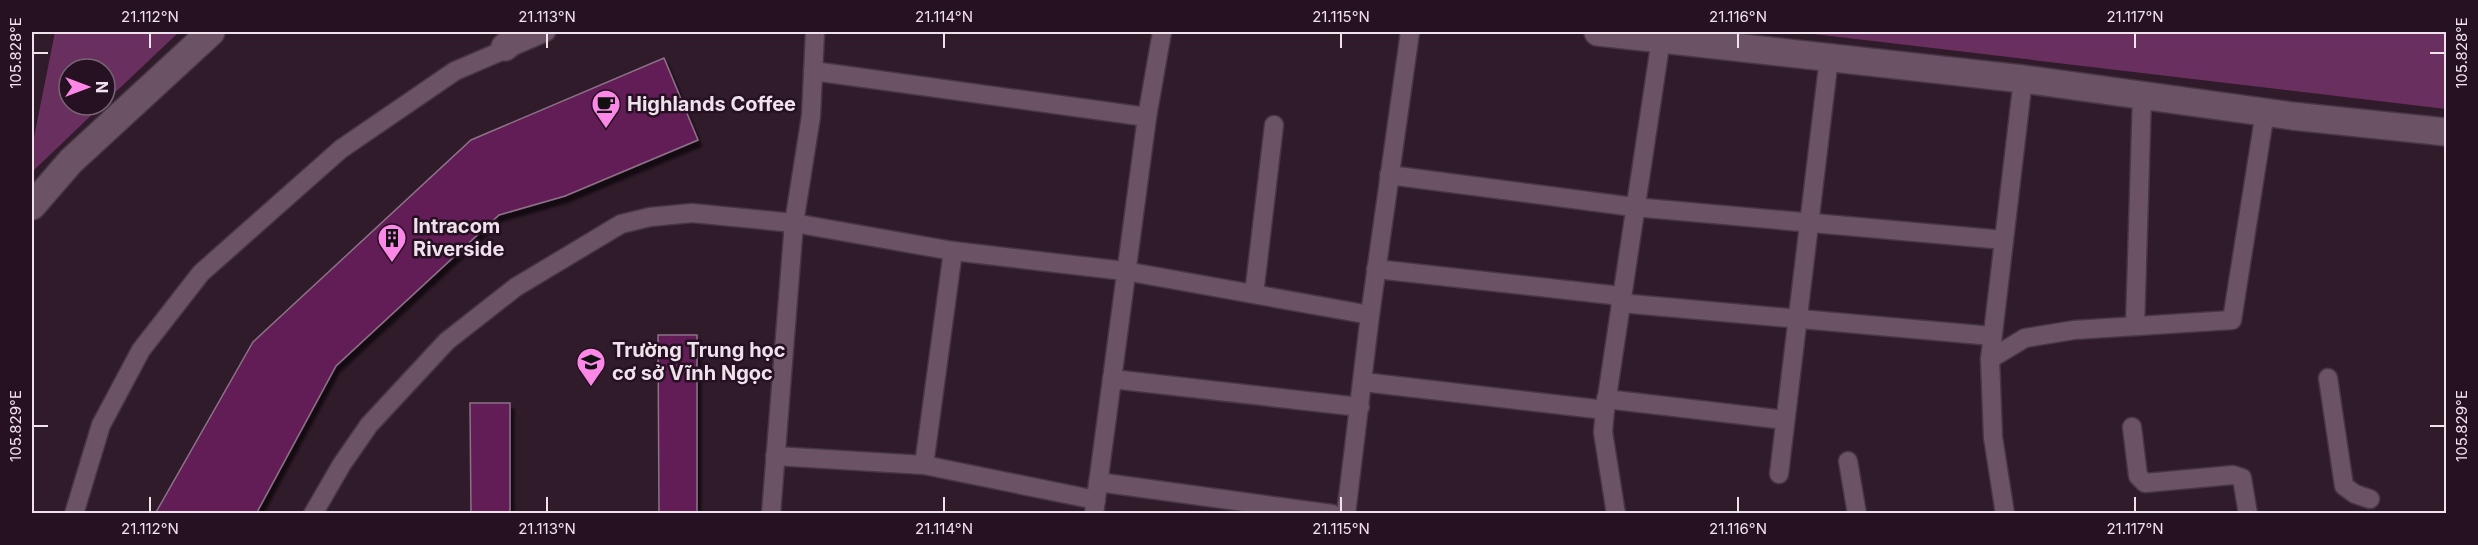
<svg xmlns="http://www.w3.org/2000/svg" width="2478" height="545" font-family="Inter,sans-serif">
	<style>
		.green { fill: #692f5f }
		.building { fill: #621a57; stroke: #8c7286; stroke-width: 1.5; filter: url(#shadow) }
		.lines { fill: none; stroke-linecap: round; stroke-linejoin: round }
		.street-casing { stroke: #473644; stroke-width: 21 }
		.secondary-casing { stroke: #473644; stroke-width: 30 }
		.street { stroke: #6b5365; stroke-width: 18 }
		.secondary { stroke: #6b5365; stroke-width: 27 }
		.ticks { fill: none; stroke: #f0e2ed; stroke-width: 2 }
		.labels { text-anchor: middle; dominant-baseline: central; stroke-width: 5; stroke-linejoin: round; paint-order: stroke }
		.poi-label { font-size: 20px; font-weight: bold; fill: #f0e2ed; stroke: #251122; text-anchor: start }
		.neatline { fill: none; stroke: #f0e2ed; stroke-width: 2 }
		.ticks-label { font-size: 15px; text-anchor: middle; fill: #f0e2ed }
	</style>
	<defs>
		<filter id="shadow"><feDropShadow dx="3.5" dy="6" stdDeviation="1.5" flood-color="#0009"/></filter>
	</defs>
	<rect width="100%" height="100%" fill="#301b2b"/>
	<g class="green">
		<polygon points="55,32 179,32 105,102 105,69 69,69 69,105 102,105 32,172 32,147"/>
		<polygon points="1797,32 2446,32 2446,109"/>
	</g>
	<g class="building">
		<polygon points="664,58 698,140 565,196 499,215 336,366 256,514 155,514 253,342 471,140"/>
		<polygon points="658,335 697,335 697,514 659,514"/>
		<polygon points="470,403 510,403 510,514 471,514"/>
	</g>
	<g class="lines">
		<g class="street-casing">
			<g id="street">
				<polyline points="813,71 1147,117"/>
				<polyline points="1389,175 1634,207 2004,240"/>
				<polyline points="953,251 924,465 1096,500"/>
				<polyline points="1376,269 1621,296"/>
				<polyline points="1254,294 1274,125"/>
				<polyline points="1620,303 1992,336"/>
				<polyline points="2135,326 2142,96"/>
				<polyline points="1990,359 2025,338 2074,330 2232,320 2265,112"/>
				<polyline points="2328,378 2344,486 2355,494 2370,499"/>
				<polyline points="1112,379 1360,407"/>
				<polyline points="1363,382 1605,410"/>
				<polyline points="1606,399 1785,420"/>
				<polyline points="2132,427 2138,476 2145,483 2233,475 2242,478 2248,514"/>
				<polyline points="775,456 924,465"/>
				<polyline points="1848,461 1857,514"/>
				<polyline points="1779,474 1829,58"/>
				<polyline points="1098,482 1332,514"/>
				<polyline points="74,514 101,425 141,350 201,273 341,149 455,71 546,32"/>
				<polyline points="313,514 342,464 369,425 447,341 516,287 621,224 650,217 692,213 794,223 953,251 1125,271 1370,315"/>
				<polyline points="771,514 794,223 811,116 815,32"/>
				<polyline points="1094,514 1147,117 1162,32"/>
				<polyline points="1346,514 1370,315 1410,32"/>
				<polyline points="1616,514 1603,432 1605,410 1661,39"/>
				<polyline points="2005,514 1993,437 1990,359 2023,79"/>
			</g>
		</g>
		<g class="secondary-casing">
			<g id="secondary">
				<polyline points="1598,32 2023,79 2292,116 2446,132"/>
				<polyline points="505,47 523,32"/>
				<polyline points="32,206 71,161 211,32"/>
			</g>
		</g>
		<use href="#street" class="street"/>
		<use href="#secondary" class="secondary"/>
	</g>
	<path class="ticks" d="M150,33V48M547,33V48M944,33V48M1341,33V48M1738,33V48M2135,33V48M33,53H48M2430,53H2445M33,426H48M2430,426H2445M150,497V512M547,497V512M944,497V512M1341,497V512M1738,497V512M2135,497V512"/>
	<defs>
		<g id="cafe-pin" transform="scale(1.5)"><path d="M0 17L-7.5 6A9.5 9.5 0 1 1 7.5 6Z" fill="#fb87e6" stroke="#251122"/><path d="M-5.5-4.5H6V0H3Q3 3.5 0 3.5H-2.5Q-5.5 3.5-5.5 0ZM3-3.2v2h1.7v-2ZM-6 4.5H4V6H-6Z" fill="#111"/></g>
		<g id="building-pin" transform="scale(1.5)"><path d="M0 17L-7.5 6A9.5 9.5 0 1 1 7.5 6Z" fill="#fb87e6" stroke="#251122"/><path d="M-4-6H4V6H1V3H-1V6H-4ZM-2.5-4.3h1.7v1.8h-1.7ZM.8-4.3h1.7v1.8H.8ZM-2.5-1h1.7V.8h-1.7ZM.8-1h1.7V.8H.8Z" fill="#111"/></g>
		<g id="school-pin" transform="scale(1.5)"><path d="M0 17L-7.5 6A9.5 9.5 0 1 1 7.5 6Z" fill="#fb87e6" stroke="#251122"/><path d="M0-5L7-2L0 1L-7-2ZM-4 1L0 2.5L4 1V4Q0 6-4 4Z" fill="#111"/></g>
	</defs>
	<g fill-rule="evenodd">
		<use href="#cafe-pin" x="606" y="104"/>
		<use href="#building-pin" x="392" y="238"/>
		<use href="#school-pin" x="591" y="362"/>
	</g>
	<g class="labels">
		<g class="poi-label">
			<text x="627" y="104">Highlands Coffee</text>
			<text x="413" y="226">Intracom<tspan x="413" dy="23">Riverside</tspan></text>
			<text x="612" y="350">Trường Trung học<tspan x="612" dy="23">cơ sở Vĩnh Ngọc</tspan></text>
		</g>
	</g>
	<rect width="2478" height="545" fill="none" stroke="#251122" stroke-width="66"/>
	<g transform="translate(87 87) rotate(90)"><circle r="28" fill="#251122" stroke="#766573" stroke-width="1.5"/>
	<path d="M0-4.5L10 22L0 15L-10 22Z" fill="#fb87e6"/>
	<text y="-9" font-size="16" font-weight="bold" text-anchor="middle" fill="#f0e2ed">N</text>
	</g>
	<rect x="33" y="33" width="2412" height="479" class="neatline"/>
	<g class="ticks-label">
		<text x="150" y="22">21.112°N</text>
		<text x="547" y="22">21.113°N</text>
		<text x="944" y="22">21.114°N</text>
		<text x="1341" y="22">21.115°N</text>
		<text x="1738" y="22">21.116°N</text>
		<text x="2135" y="22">21.117°N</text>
		<text transform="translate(2462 53) rotate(-90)" y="5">105.828°E</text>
		<text transform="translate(16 53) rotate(-90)" y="5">105.828°E</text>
		<text transform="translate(2462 426) rotate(-90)" y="5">105.829°E</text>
		<text transform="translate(16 426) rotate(-90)" y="5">105.829°E</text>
		<text x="150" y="534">21.112°N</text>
		<text x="547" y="534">21.113°N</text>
		<text x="944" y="534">21.114°N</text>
		<text x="1341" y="534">21.115°N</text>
		<text x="1738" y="534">21.116°N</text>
		<text x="2135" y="534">21.117°N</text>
	</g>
</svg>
